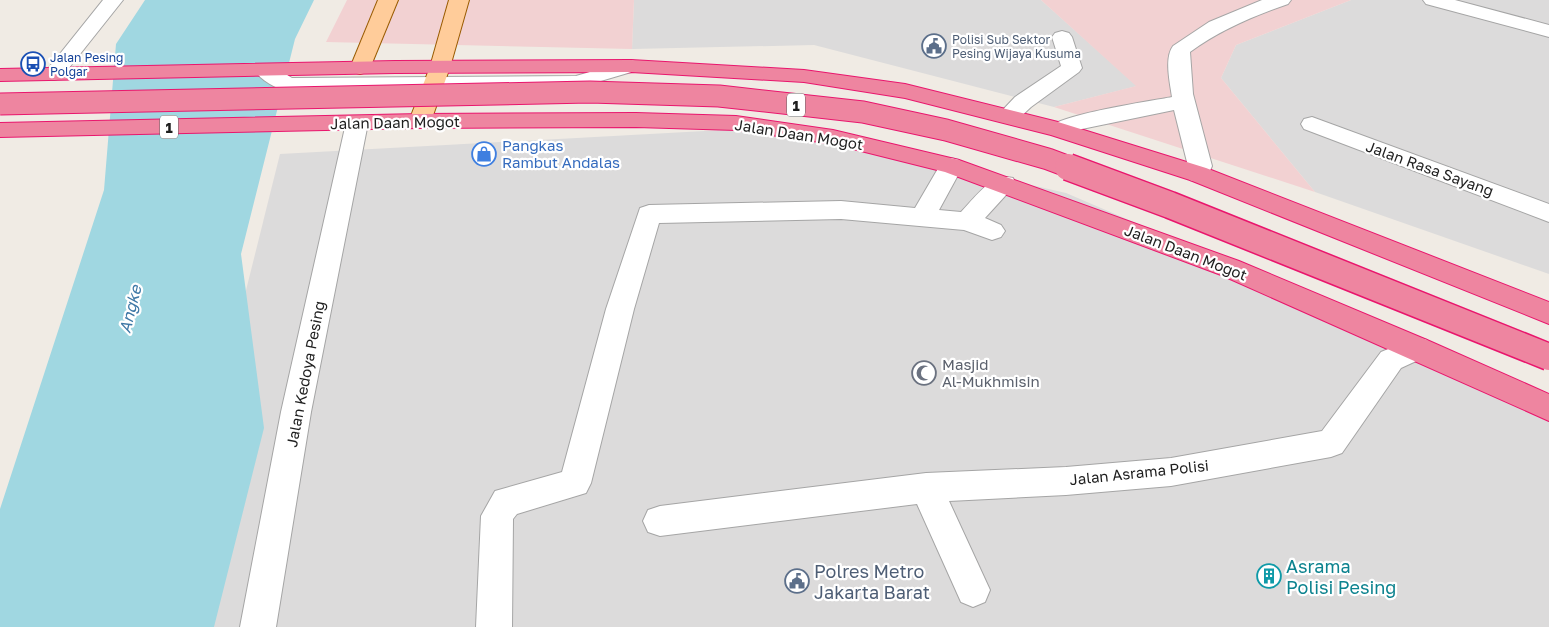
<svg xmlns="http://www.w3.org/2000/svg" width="1549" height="627" font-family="'Golos Text',sans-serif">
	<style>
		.residential { fill: #dcdbdb }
		.commercial { fill: #f2d1d2 }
		.water { fill: #a0d7e1 }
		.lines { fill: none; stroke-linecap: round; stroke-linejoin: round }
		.minor-casing { stroke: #a5a5a5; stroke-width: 2 }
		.major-casing { stroke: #995b00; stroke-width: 2 }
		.highway-casing { stroke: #e9166d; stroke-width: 2 }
		.minor { fill: #fff; fill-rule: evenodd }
		.major { fill: #ffcc9a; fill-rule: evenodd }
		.highway { fill: #ee85a0; fill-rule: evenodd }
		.highway-bridge-far1-casing { stroke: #e9166d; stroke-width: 23; stroke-linecap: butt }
		.highway-bridge-casing { stroke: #e9166d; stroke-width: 29; stroke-linecap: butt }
		.highway-bridge-far1 { stroke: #ee85a0; stroke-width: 21 }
		.highway-bridge { stroke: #ee85a0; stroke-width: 26 }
		.labels { text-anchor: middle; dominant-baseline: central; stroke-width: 4.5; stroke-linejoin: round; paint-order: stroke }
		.far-service-label { font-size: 12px; fill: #4e5e75; stroke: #fff; text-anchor: start }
		.far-transit-label { font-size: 12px; fill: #164399; stroke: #fff; text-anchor: start }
		.shield { fill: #fff; stroke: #626262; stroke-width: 1 }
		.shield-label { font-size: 14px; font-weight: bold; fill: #1e1e1e }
		.street-label { font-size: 15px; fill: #1e1e1e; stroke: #fff }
		.shop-label { font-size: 15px; fill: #366cbe; stroke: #fff; text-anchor: start }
		.worship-label { font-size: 15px; fill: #5b616d; stroke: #fff; text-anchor: start }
		.water-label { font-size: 16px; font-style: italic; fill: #3e78a6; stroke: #fff }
		.near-culture-label { font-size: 18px; fill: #0d838f; stroke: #fff; text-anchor: start }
		.near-service-label { font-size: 18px; fill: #4e5e75; stroke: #fff; text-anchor: start }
	</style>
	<rect width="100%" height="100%" fill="#f0ebe4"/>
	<g class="residential">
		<polygon points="634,0 1041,0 1137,86 1054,107 814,45 632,49"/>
		<polygon points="1351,0 1549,0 1549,274 1315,192 1221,78 1236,45"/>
		<polygon points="778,127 1066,193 1549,400 1549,627 162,627 280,154"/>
	</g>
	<g class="commercial">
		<polygon points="347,0 634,0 632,49 326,42"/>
		<polygon points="1041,0 1351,0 1236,45 1221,78 1315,192 1054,107 1136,86"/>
	</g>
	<polygon class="water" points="145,0 314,0 295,39 241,254 264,428 214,627 0,627 0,509 104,190 116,44"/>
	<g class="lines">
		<g class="minor-casing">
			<g id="minor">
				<polygon points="103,0 123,0 61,78 54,80 47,78 43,74 47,70"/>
				<path d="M1262,0H1291L1288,4C1253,16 1220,30 1190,52L1193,94L1212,166L1206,180L1198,182L1190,180L1186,174L1188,166L1174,110L1077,130L1058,136L1050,134L1047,129C1056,115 1151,101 1172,97C1170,83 1164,58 1173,46L1209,22Z"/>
				<polygon points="1423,0 1455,0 1549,25 1549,37 1426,4"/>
				<polygon points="1062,31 1069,33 1072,37 1082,68 1079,72 1031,107 1016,121 1008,123 1000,121 997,116 1015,97 1061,66 1052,37 1055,33"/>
				<path d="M631,60L638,62L641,66L638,70L577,88L287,91C276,89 261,80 254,70L258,66C272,62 280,71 292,78L576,76Z"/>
				<polygon points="357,116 365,118 368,123 311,412 276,627 240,627 281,412 346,123 349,118"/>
				<polygon points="1312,117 1549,204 1549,222 1304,129 1301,124 1304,119"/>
				<path d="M951,158L959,160L963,166L939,210L961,212C975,198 992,172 1013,178L1016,184L985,218L1001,225L1005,231L1001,237L992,240L964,230L841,219L659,223L634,309L591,483L586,493L517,514L513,519L512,627H476L481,516L495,491L562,472L606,309L640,208L649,205L841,201L915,208L943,160Z"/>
				<polygon points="1417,337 1427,340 1431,348 1427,356 1401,368 1342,453 1331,457 1171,486 1066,495 949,501 990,590 985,602 973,607 961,602 917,504 660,536 648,532 643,521 648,510 660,506 926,473 1066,467 1171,458 1322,431 1381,352"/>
			</g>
		</g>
		<g class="major-casing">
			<g id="major">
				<polygon points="378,0 398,0 370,68 367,72 360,74 353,72 350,68"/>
				<polygon points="449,0 469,0 450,67 431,121 428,126 420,128 412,126 409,121 430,67"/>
			</g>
		</g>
		<g class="highway-casing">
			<g id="highway">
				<polygon points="631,60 804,70 905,84 1058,122 1206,168 1549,302 1549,324 1190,180 1051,135 905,98 804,82 631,72 395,73 0,81 0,69 395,61"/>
				<polygon points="636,113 736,116 833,130 959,160 1239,261 1427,340 1549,394 1549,421 1221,275 945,172 833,144 736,130 636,127 420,128 0,137 0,123 420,114"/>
			</g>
		</g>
		<use href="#minor" class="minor"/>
		<use href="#major" class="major"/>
		<use href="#highway" class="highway"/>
		<g class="highway-bridge-far1-casing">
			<polyline id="highway-bridge-far1" points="0,104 590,92 719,96 863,112 946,130 1048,159 1072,168"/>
		</g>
		<g class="highway-bridge-casing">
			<polyline id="highway-bridge" points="1068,167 1170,205 1549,357"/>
		</g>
		<use href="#highway-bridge-far1" class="highway-bridge-far1"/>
		<use href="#highway-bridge" class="highway-bridge"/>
	</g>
	<defs>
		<g id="civic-ring" transform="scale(1.25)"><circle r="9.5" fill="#fff" stroke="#5c6f8a" stroke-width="1.5"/><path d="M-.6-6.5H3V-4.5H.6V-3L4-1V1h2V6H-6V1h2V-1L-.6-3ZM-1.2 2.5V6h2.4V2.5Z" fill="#5c6f8a"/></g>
		<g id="bus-ring" transform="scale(1.25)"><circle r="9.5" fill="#fff" stroke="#1a4fb4" stroke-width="1.5"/><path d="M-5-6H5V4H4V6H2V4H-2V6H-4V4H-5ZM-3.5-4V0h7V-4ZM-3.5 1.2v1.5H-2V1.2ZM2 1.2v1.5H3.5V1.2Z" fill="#1a4fb4"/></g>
		<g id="shop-ring" transform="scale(1.25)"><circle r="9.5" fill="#fff" stroke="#3f7fe0" stroke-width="1.5"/><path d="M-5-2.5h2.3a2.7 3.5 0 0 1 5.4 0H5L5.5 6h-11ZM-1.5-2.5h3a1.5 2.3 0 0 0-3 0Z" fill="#3f7fe0"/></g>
		<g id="mosque-ring" transform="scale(1.25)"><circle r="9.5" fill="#fff" stroke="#6b7280" stroke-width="1.5"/><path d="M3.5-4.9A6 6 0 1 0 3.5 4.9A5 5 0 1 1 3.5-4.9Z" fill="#6b7280"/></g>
		<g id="building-ring" transform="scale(1.25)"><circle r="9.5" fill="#fff" stroke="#0f9aa8" stroke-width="1.5"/><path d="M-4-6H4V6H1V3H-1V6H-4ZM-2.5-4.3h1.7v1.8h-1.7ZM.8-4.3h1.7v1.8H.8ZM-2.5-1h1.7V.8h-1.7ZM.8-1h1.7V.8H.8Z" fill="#0f9aa8"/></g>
	</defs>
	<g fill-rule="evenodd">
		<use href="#civic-ring" x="934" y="46"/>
		<use href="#bus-ring" x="33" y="64"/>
		<use href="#shop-ring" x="484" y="154"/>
		<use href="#mosque-ring" x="924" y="373"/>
		<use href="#building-ring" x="1269" y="576"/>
		<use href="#civic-ring" x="797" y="581"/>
	</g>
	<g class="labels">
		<g class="far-service-label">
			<text x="952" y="39">Polisi Sub Sektor<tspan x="952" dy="14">Pesing Wijaya Kusuma</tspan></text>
		</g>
		<g class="far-transit-label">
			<text x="50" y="57">Jalan Pesing<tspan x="50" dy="14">Polgar</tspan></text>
		</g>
		<g class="shield">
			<rect x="787" y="93.5" width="18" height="23" rx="4"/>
			<rect x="160" y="115.5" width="18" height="23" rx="4"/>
		</g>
		<g class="shield-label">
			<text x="796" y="105">1</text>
			<text x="169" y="127">1</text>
		</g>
		<g class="street-label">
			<text transform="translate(395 122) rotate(-1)">Jalan Daan Mogot</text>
			<text transform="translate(799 134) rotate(9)">Jalan Daan Mogot</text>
			<text transform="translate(1430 168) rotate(20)">Jalan Rasa Sayang</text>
			<text transform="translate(1186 252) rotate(21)">Jalan Daan Mogot</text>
			<text transform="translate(305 374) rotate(-79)">Jalan Kedoya Pesing</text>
			<text transform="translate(1139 472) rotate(-6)">Jalan Asrama Polisi</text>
		</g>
		<g class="shop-label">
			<text x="502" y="145">Pangkas<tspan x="502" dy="17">Rambut Andalas</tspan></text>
		</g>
		<g class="worship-label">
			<text x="942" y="364">Masjid<tspan x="942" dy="17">Al-Mukhmisin</tspan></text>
		</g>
		<g class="water-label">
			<text transform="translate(130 309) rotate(-76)">Angke</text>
		</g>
		<g class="near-culture-label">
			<text x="1286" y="566">Asrama<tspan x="1286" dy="21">Polisi Pesing</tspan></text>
		</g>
		<g class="near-service-label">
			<text x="814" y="571">Polres Metro<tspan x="814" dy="21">Jakarta Barat</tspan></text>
		</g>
	</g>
</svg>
